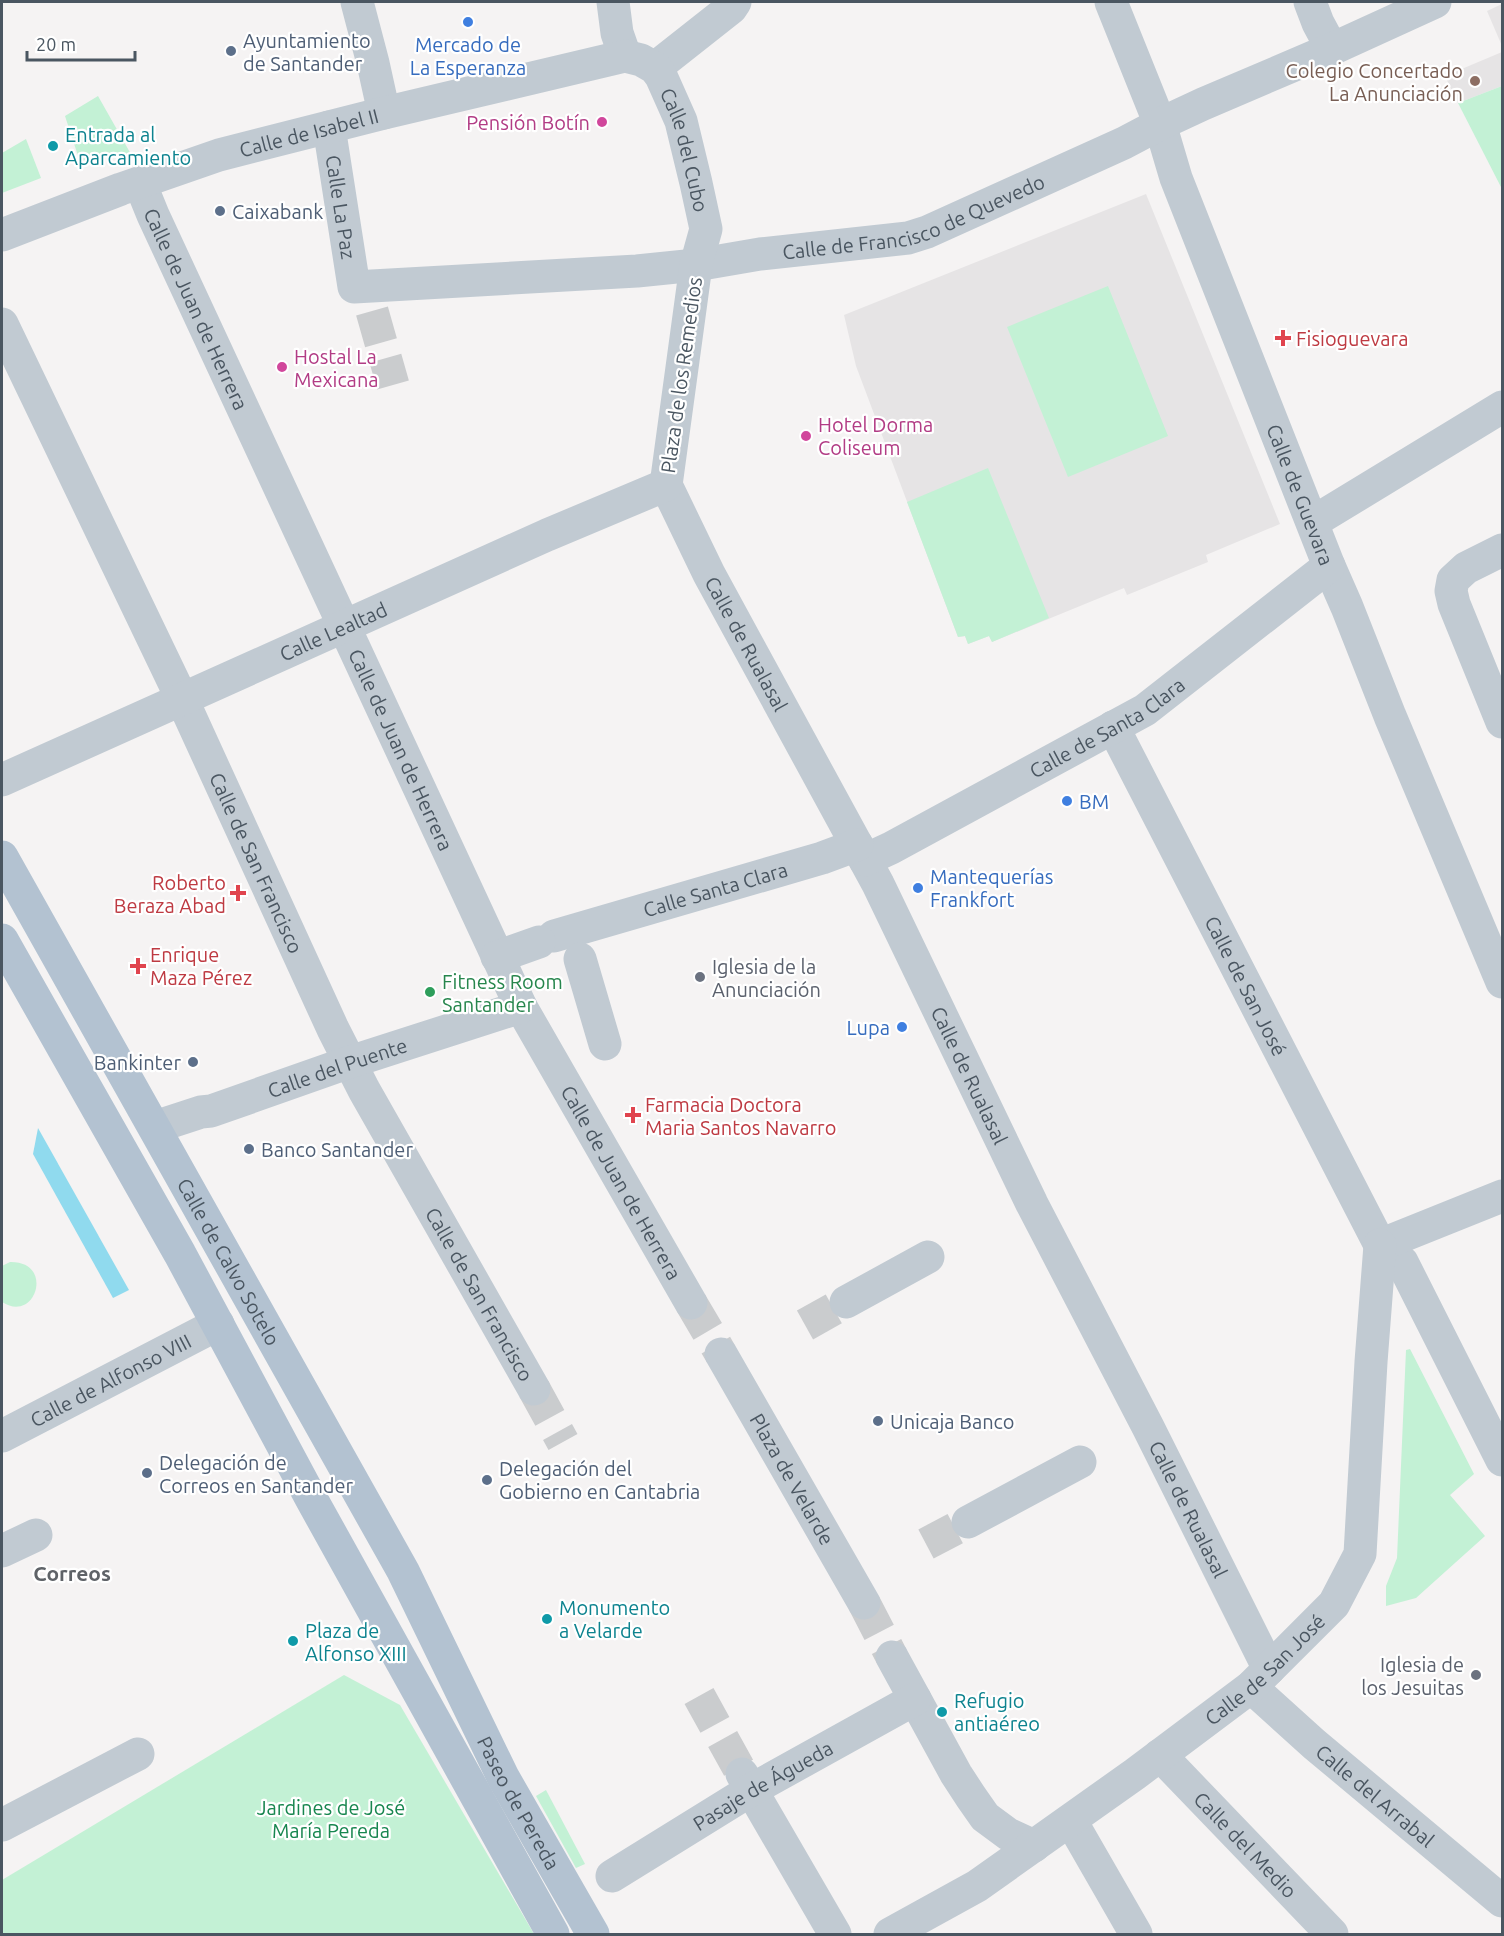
<svg xmlns="http://www.w3.org/2000/svg" width="1504" height="1936" font-family="Ubuntu,sans-serif">
	<style>
		.education { fill: #e6e4e5 }
		.green { fill: #c3f1d5 }
		.water { fill: #90daee }
		.lines { fill: none; stroke-linecap: round; stroke-linejoin: round }
		.minor-tunnel { stroke: #caccce; stroke-width: 33; stroke-dasharray: 33 16; stroke-linecap: butt }
		.minor { stroke: #c1cad2; stroke-width: 33 }
		.major { stroke: #b3c2d1; stroke-width: 33 }
		.shop-dot { fill: #3f7fe0; stroke: #fff; stroke-width: 2 }
		.service-dot { fill: #5c6f8a; stroke: #fff; stroke-width: 2 }
		.education-dot { fill: #8d6e63; stroke: #fff; stroke-width: 2 }
		.hotel-dot { fill: #d1479c; stroke: #fff; stroke-width: 2 }
		.culture-dot { fill: #0f9aa8; stroke: #fff; stroke-width: 2 }
		.health-dot { fill: #e0444e; stroke: #fff; stroke-width: 2 }
		.worship-dot { fill: #6b7280; stroke: #fff; stroke-width: 2 }
		.leisure-dot { fill: #2e9e5b; stroke: #fff; stroke-width: 2 }
		.labels { text-anchor: middle; dominant-baseline: central; stroke-width: 4.5; stroke-linejoin: round; paint-order: stroke }
		.service-label { font-size: 20px; fill: #4e5e75; stroke: #fff; text-anchor: start }
		.shop-label { font-size: 20px; fill: #366cbe; stroke: #fff; text-anchor: start }
		.education-label { font-size: 20px; fill: #785e54; stroke: #fff; text-anchor: end }
		.hotel-label { font-size: 20px; fill: #b23c85; stroke: #fff; text-anchor: start }
		.street-label { font-size: 20px; fill: #4a5661; stroke: #fff }
		.culture-label { font-size: 20px; fill: #0d838f; stroke: #fff; text-anchor: start }
		.health-label { font-size: 20px; fill: #be3a42; stroke: #fff; text-anchor: start }
		.worship-label { font-size: 20px; fill: #5b616d; stroke: #fff; text-anchor: start }
		.leisure-label { font-size: 20px; fill: #27864d; stroke: #fff; text-anchor: start }
		.park-label { font-size: 20px; fill: #17864f; stroke: #fff }
		.neighbourhood-label { font-size: 21px; font-weight: bold; fill: #5f6368; stroke: #fff }
	</style>
	<rect width="100%" height="100%" fill="#f5f3f3"/>
	<g class="education">
		<polygon points="1502,4 1502,46 1487,11"/>
		<polygon points="1502,52 1502,86 1458,103 1445,76"/>
		<polygon points="1146,194 1280,524 1206,555 1208,562 1127,595 1124,588 992,642 989,636 968,644 965,636 958,637 856,366 844,315"/>
	</g>
	<g class="green">
		<polygon points="1502,86 1502,189 1458,103"/>
		<polygon points="98,96 132,156 103,153 80,162 65,116"/>
		<polygon points="26,139 41,178 2,193 2,153"/>
		<polygon points="1108,286 1168,436 1068,477 1007,327"/>
		<polygon points="988,468 1049,618 992,642 989,636 968,644 965,636 958,637 907,502"/>
		<path d="M10,1262C55,1261 36,1324 2,1302V1266Z"/>
		<polygon points="1410,1349 1474,1474 1450,1495 1485,1536 1416,1598 1386,1606 1386,1586 1397,1558 1406,1350"/>
		<polygon points="344,1675 400,1705 534,1934 2,1934 2,1880"/>
		<polygon points="546,1790 585,1864 576,1868 536,1796"/>
	</g>
	<polygon class="water" points="38,1128 129,1290 113,1298 33,1154"/>
	<g class="lines">
		<g class="minor-tunnel">
			<polyline points="372,311 393,385"/>
			<polyline points="691,1303 721,1354"/>
			<polyline points="805,1325 846,1302"/>
			<polyline points="534,1389 563,1442"/>
			<polyline points="926,1544 968,1522"/>
			<polyline points="864,1603 892,1657"/>
			<polyline points="699,1696 742,1774"/>
		</g>
		<g class="minor">
			<polyline points="357,2 373,63 384,113"/>
			<polyline points="613,2 617,33 625,56"/>
			<path id="s1" d="M1111,2L1160,124L1176,178L1329,566L1347,607L1390,716L1502,982"/>
			<polyline points="1310,2 1318,23 1332,49"/>
			<polyline points="655,68 731,8 735,2"/>
			<path id="s2" d="M329,127L354,287L637,271L696,265L760,254L908,238L927,232L1124,143L1160,124L1203,104L1332,49L1435,2"/>
			<path id="s3" d="M140,183L153,215L521,1007L691,1303"/>
			<path id="s4" d="M2,235L121,189L219,155L384,113L625,56L641,60L655,68L661,76L681,121L696,183L706,229L696,265L666,485"/>
			<path id="s5" d="M2,324L182,699L333,1029L364,1090L534,1389"/>
			<path id="s6" d="M666,485L709,574L878,884L1032,1204L1148,1427L1269,1669"/>
			<polyline points="1313,522 1502,407"/>
			<polyline points="1502,550 1466,568 1453,580 1451,591 1454,604 1502,722"/>
			<path id="s7" d="M1113,727L1380,1245L1402,1262L1502,1460"/>
			<path id="s8" d="M2,780L547,535L666,485"/>
			<path id="s9" d="M865,860L891,848L1145,710L1329,566"/>
			<path id="s10" d="M554,936L822,858L857,845"/>
			<polyline points="497,957 539,942"/>
			<polyline points="580,959 605,1044"/>
			<path id="s11" d="M155,1127L201,1112L211,1111L350,1062L521,1007"/>
			<polyline points="1380,1245 1502,1196"/>
			<polyline points="846,1302 928,1257"/>
			<path id="s12" d="M721,1354L864,1603"/>
			<path id="s13" d="M2,1436L218,1324"/>
			<polyline points="968,1522 1080,1462"/>
			<polyline points="2,1551 36,1535"/>
			<polyline points="892,1657 956,1774 971,1797 985,1817 1008,1834 1034,1846"/>
			<path id="s14" d="M1251,1687L1314,1744L1502,1901"/>
			<path id="s15" d="M1160,1755L1332,1934"/>
			<polyline points="742,1774 835,1934"/>
			<polyline points="1071,1821 1136,1934"/>
			<polyline points="2,1825 138,1754"/>
			<path id="s16" d="M612,1876L751,1790L915,1699"/>
			<path id="s17" d="M890,1934L977,1886L1135,1774L1251,1687L1334,1604L1360,1554L1371,1362L1380,1245"/>
		</g>
		<g class="major">
			<path id="s18" d="M2,857L403,1571L503,1777L593,1934"/>
			<polyline points="2,940 180,1254 312,1500 553,1934"/>
		</g>
	</g>
	<g class="shop-dot">
		<circle cx="468" cy="22" r="6"/>
		<circle cx="1067" cy="801" r="6"/>
		<circle cx="918" cy="888" r="6"/>
		<circle cx="902" cy="1027" r="6"/>
	</g>
	<g class="service-dot">
		<circle cx="231" cy="51" r="6"/>
		<circle cx="220" cy="211" r="6"/>
		<circle cx="193" cy="1062" r="6"/>
		<circle cx="249" cy="1149" r="6"/>
		<circle cx="878" cy="1421" r="6"/>
		<circle cx="147" cy="1473" r="6"/>
		<circle cx="487" cy="1480" r="6"/>
	</g>
	<circle class="education-dot" cx="1475" cy="81" r="6"/>
	<g class="hotel-dot">
		<circle cx="602" cy="122" r="6"/>
		<circle cx="282" cy="367" r="6"/>
		<circle cx="806" cy="436" r="6"/>
	</g>
	<g class="culture-dot">
		<circle cx="53" cy="146" r="6"/>
		<circle cx="547" cy="1619" r="6"/>
		<circle cx="293" cy="1641" r="6"/>
		<circle cx="942" cy="1712" r="6"/>
	</g>
	<g class="health-dot">
		<path d="M1280 329h6v6h6v6h-6v6h-6v-6h-6v-6h6z"/>
		<path d="M235 884h6v6h6v6h-6v6h-6v-6h-6v-6h6z"/>
		<path d="M135 957h6v6h6v6h-6v6h-6v-6h-6v-6h6z"/>
		<path d="M630 1106h6v6h6v6h-6v6h-6v-6h-6v-6h6z"/>
	</g>
	<g class="worship-dot">
		<circle cx="700" cy="977" r="6"/>
		<circle cx="1476" cy="1675" r="6"/>
	</g>
	<circle class="leisure-dot" cx="430" cy="992" r="6"/>
	<g class="labels">
		<g class="service-label">
			<text x="243" y="40">Ayuntamiento<tspan x="243" dy="23">de Santander</tspan></text>
			<text x="232" y="211">Caixabank</text>
			<text x="181" y="1062" text-anchor="end">Bankinter</text>
			<text x="261" y="1149">Banco Santander</text>
			<text x="890" y="1421">Unicaja Banco</text>
			<text x="159" y="1462">Delegación de<tspan x="159" dy="23">Correos en Santander</tspan></text>
			<text x="499" y="1468">Delegación del<tspan x="499" dy="23">Gobierno en Cantabria</tspan></text>
		</g>
		<g class="shop-label">
			<text x="468" y="44" text-anchor="middle">Mercado de<tspan x="468" dy="23">La Esperanza</tspan></text>
			<text x="1079" y="801">BM</text>
			<text x="930" y="876">Mantequerías<tspan x="930" dy="23">Frankfort</tspan></text>
			<text x="890" y="1027" text-anchor="end">Lupa</text>
		</g>
		<g class="education-label">
			<text x="1463" y="70">Colegio Concertado<tspan x="1463" dy="23">La Anunciación</tspan></text>
		</g>
		<g class="hotel-label">
			<text x="590" y="122" text-anchor="end">Pensión Botín</text>
			<text x="294" y="356">Hostal La<tspan x="294" dy="23">Mexicana</tspan></text>
			<text x="818" y="424">Hotel Dorma<tspan x="818" dy="23">Coliseum</tspan></text>
		</g>
		<g class="street-label">
			<text stroke="none"><textPath href="#s4" startOffset="324">Calle de Isabel II</textPath></text>
			<text stroke="none"><textPath href="#s4" startOffset="770">Calle del Cubo</textPath></text>
			<text stroke="none"><textPath href="#s2" startOffset="81">Calle La Paz</textPath></text>
			<text stroke="none"><textPath href="#s2" startOffset="729">Calle de Francisco de Quevedo</textPath></text>
			<text stroke="none"><textPath href="#s3" startOffset="138">Calle de Juan de Herrera</textPath></text>
			<text transform="translate(681 375) rotate(-82)">Plaza de los Remedios</text>
			<text stroke="none"><textPath href="#s1" startOffset="528">Calle de Guevara</textPath></text>
			<text stroke="none"><textPath href="#s8" startOffset="363">Calle Lealtad</textPath></text>
			<text stroke="none"><textPath href="#s6" startOffset="178">Calle de Rualasal</textPath></text>
			<text stroke="none"><textPath href="#s9" startOffset="276">Calle de Santa Clara</textPath></text>
			<text stroke="none"><textPath href="#s3" startOffset="624">Calle de Juan de Herrera</textPath></text>
			<text stroke="none"><textPath href="#s5" startOffset="596">Calle de San Francisco</textPath></text>
			<text stroke="none"><textPath href="#s10" startOffset="168">Calle Santa Clara</textPath></text>
			<text stroke="none"><textPath href="#s7" startOffset="291">Calle de San José</textPath></text>
			<text stroke="none"><textPath href="#s11" startOffset="192">Calle del Puente</textPath></text>
			<text stroke="none"><textPath href="#s6" startOffset="664">Calle de Rualasal</textPath></text>
			<text stroke="none"><textPath href="#s3" startOffset="1110">Calle de Juan de Herrera</textPath></text>
			<text stroke="none"><textPath href="#s18" startOffset="464">Calle de Calvo Sotelo</textPath></text>
			<text stroke="none"><textPath href="#s5" startOffset="1082">Calle de San Francisco</textPath></text>
			<text stroke="none"><textPath href="#s13" startOffset="122">Calle de Alfonso VIII</textPath></text>
			<text stroke="none"><textPath href="#s12" startOffset="144">Plaza de Velarde</textPath></text>
			<text stroke="none"><textPath href="#s6" startOffset="1150">Calle de Rualasal</textPath></text>
			<text stroke="none"><textPath href="#s17" startOffset="460">Calle de San José</textPath></text>
			<text stroke="none"><textPath href="#s16" startOffset="176">Pasaje de Águeda</textPath></text>
			<text stroke="none"><textPath href="#s14" startOffset="165">Calle del Arrabal</textPath></text>
			<text stroke="none"><textPath href="#s18" startOffset="1078">Paseo de Pereda</textPath></text>
			<text stroke="none"><textPath href="#s15" startOffset="124">Calle del Medio</textPath></text>
		</g>
		<g class="culture-label">
			<text x="65" y="134">Entrada al<tspan x="65" dy="23">Aparcamiento</tspan></text>
			<text x="559" y="1607">Monumento<tspan x="559" dy="23">a Velarde</tspan></text>
			<text x="305" y="1630">Plaza de<tspan x="305" dy="23">Alfonso XIII</tspan></text>
			<text x="954" y="1700">Refugio<tspan x="954" dy="23">antiaéreo</tspan></text>
		</g>
		<g class="health-label">
			<text x="1296" y="338">Fisioguevara</text>
			<text x="226" y="882" text-anchor="end">Roberto<tspan x="226" dy="23">Beraza Abad</tspan></text>
			<text x="150" y="954">Enrique<tspan x="150" dy="23">Maza Pérez</tspan></text>
			<text x="645" y="1104">Farmacia Doctora<tspan x="645" dy="23">Maria Santos Navarro</tspan></text>
		</g>
		<g class="worship-label">
			<text x="712" y="966">Iglesia de la<tspan x="712" dy="23">Anunciación</tspan></text>
			<text x="1464" y="1664" text-anchor="end">Iglesia de<tspan x="1464" dy="23">los Jesuitas</tspan></text>
		</g>
		<g class="leisure-label">
			<text x="442" y="981">Fitness Room<tspan x="442" dy="23">Santander</tspan></text>
		</g>
		<g class="park-label">
			<text x="331" y="1807">Jardines de José<tspan x="331" dy="23">María Pereda</tspan></text>
		</g>
		<g class="neighbourhood-label">
			<text x="72" y="1573">Correos</text>
		</g>
	</g>
	<rect width="1504" height="1936" fill="none" stroke="#4a5661" stroke-width="6"/>
	<path d="M27 51v9h108v-9" fill="none" stroke="#4a5661" stroke-width="3"/>
	<text x="36" y="51" font-size="18" fill="#4a5661" stroke="#ffffff" stroke-width="4.5" paint-order="stroke">20 m</text>
</svg>
